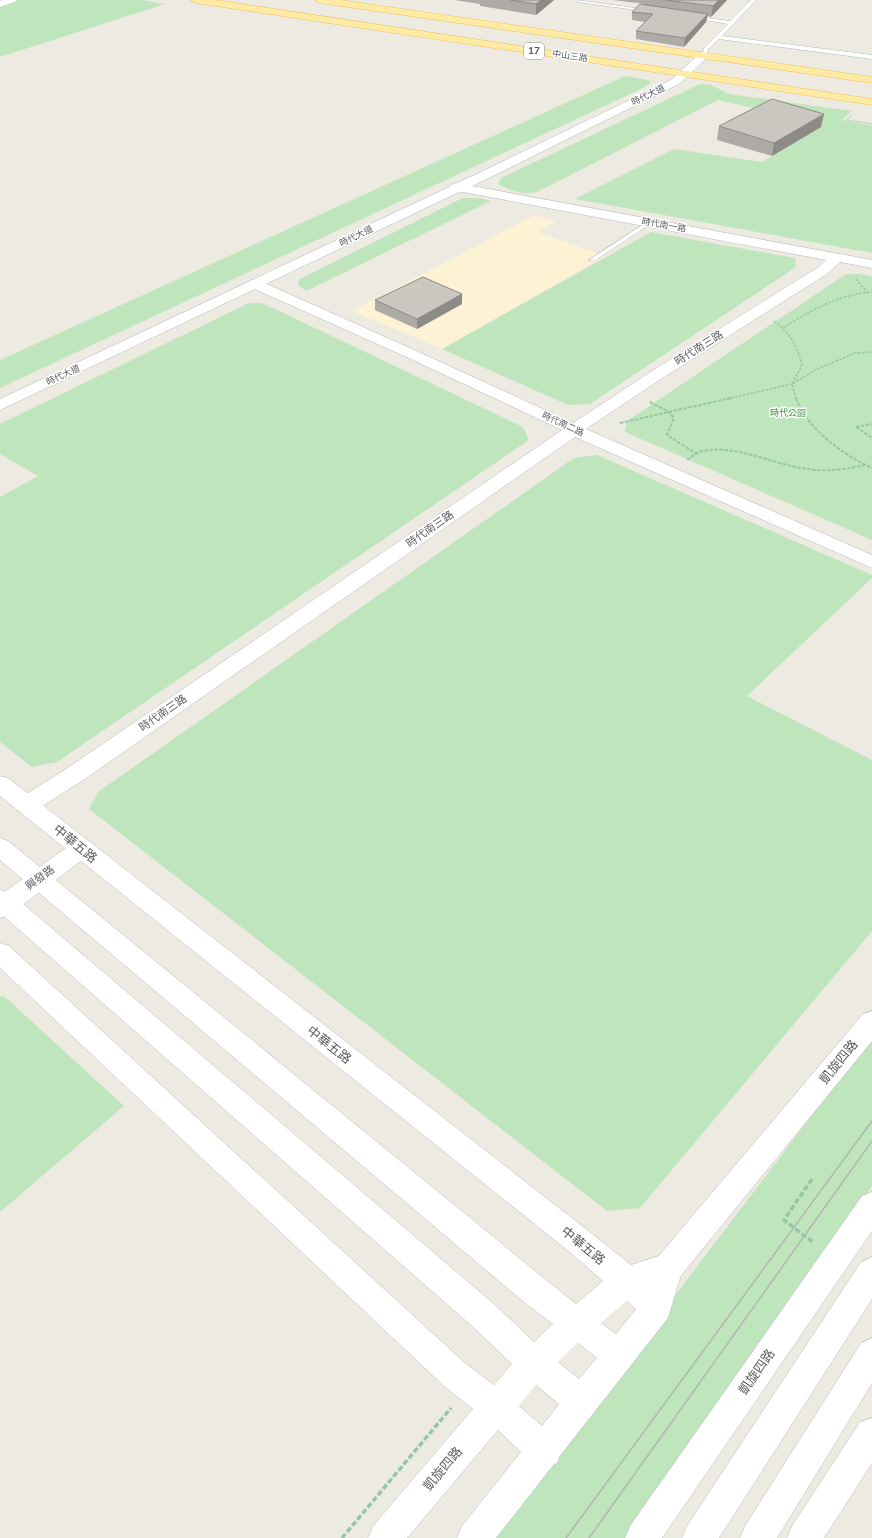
<svg xmlns="http://www.w3.org/2000/svg" width="872" height="1538" font-family="'Nunito Sans','Noto Sans TC',sans-serif">
	<style>
		.commercial { fill: #fef2d5 }
		.green { fill: #bfe5bd }
		.lines { fill: none; stroke-linecap: round; stroke-linejoin: round }
		.lane-casing { stroke: #b4b8bc; stroke-width: 1 }
		.street-casing { stroke: #b4b8bc; stroke-width: 1 }
		.secondary-casing { stroke: #b5b9be; stroke-width: 1 }
		.primary-casing { stroke: #f3be54; stroke-width: 1 }
		.path-far3 { stroke: #96c7a1; stroke-width: 1; stroke-dasharray: 2 1; stroke-linecap: butt }
		.path-far2 { stroke: #96c7a1; stroke-width: 1.5; stroke-dasharray: 2.5 1.5; stroke-linecap: butt }
		.path-far1 { stroke: #96c7a1; stroke-width: 2; stroke-dasharray: 3.5 1.5; stroke-linecap: butt }
		.path { stroke: #96c7a1; stroke-width: 3.5; stroke-dasharray: 5.5 2.5; stroke-linecap: butt }
		.lane { fill: #fff; fill-rule: evenodd }
		.street { fill: #fff; fill-rule: evenodd }
		.secondary { fill: #fff; fill-rule: evenodd }
		.primary { fill: #ffeba4; fill-rule: evenodd }
		.tram { stroke: #b3b4b4; stroke-width: 1.5 }
		.wall { fill: #aeaaa5 }
		.shaded-wall { fill: #8d8b86 }
		.building { fill: #cac6c0; stroke: #8d8b86 }
		.labels { text-anchor: middle; dominant-baseline: central; stroke-width: 3; stroke-linejoin: round; paint-order: stroke }
		.far-street-label { font-size: 9px; fill: #5a5e62; stroke: #fff }
		.far-park-label { font-size: 9px; fill: #348734; stroke: #fff }
		.shield { fill: #fff; stroke: #8c8e91; stroke-width: 1 }
		.shield-label { font-size: 10px; font-weight: bold; fill: #5a5e62 }
		.street-label { font-size: 11px; fill: #5a5e62; stroke: #fff }
		.near-street-label { font-size: 13px; fill: #5a5e62; stroke: #fff }
	</style>
	<rect width="100%" height="100%" fill="#edeae1"/>
	<polygon class="commercial" points="535,215 556,222 537,232 605,256 442,349 352,311"/>
	<g class="green">
		<polygon points="0,0 142,0 165,4 0,57"/>
		<polygon points="625,76 648,80 651,82 645,87 0,388 0,360"/>
		<path d="M700,84L711,85L729,94L851,111L842,120L872,126V253L575,199L674,149L762,162L821,127L770,112L718,100L537,192C522,195 512,191 498,184L501,178Z"/>
		<polygon points="463,198 479,198 491,201 306,291 298,285 298,280"/>
		<polygon points="651,232 795,258 796,267 590,404 568,405 442,349"/>
		<polygon points="846,274 859,274 872,276 872,540 625,432 627,421"/>
		<polygon points="249,303 261,303 275,309 523,427 529,440 57,762 32,767 0,742 0,497 38,476 0,454 0,424"/>
		<polygon points="597,455 872,575 872,578 747,696 872,760 872,931 640,1208 607,1211 89,809 98,792 574,458"/>
		<polygon points="0,996 5,997 124,1106 0,1212"/>
		<polygon points="872,1036 872,1186 627,1538 491,1538"/>
	</g>
	<g class="lines">
		<g class="lane-casing">
			<g id="lane">
				<polygon points="576,0 650,10 652,11 650,12 578,2"/>
				<polygon points="751,0 756,0 722,36 872,55 872,59 719,39 708,49 706,56 702,56 704,48 728,24 693,18 691,16 730,21"/>
				<polygon points="647,222 652,223 594,261 589,260"/>
			</g>
		</g>
		<g class="street-casing">
			<g id="street">
				<polygon points="2,0 17,0 15,2 0,7 0,1"/>
				<polygon points="456,183 872,260 872,268 840,262 827,274 664,377 586,429 872,555 872,568 575,437 82,781 34,811 26,813 18,811 15,805 18,799 66,769 562,430 411,359 250,287 248,284 250,281 255,280 260,281 421,353 573,423 652,371 817,268 826,260 452,190 450,187 452,184"/>
				<polygon points="81,840 89,843 93,849 89,855 9,915 0,918 0,895 73,843"/>
				<polygon points="872,1011 872,1041 679,1278 668,1283 657,1278 653,1268 657,1258 863,1014"/>
			</g>
		</g>
		<g class="secondary-casing">
			<g id="secondary">
				<polygon points="704,52 708,53 709,55 708,57 679,84 493,176 0,410 0,399 485,170 671,80 700,53"/>
				<path d="M0,776L8,778L591,1233L631,1265L668,1253L679,1258L683,1268L668,1318L559,1457L557,1463L554,1464L496,1538H457L462,1526L521,1452L498,1430L407,1538H368L373,1526L473,1409L443,1385L0,968V943L9,946L465,1363L494,1385L512,1364L472,1326L0,913V890L9,892L494,1304L534,1342L553,1324L524,1302L0,860V838L8,841L546,1280L576,1304L603,1281L571,1253L0,796ZM627,1301L636,1309L616,1334L601,1323ZM578,1343L597,1358L579,1379L558,1362ZM536,1385L559,1404L542,1426L519,1406Z"/>
				<polygon points="872,1192 872,1231 662,1538 625,1538 630,1526 862,1196"/>
				<polygon points="872,1257 872,1299 719,1538 682,1538 687,1526 861,1262"/>
				<polygon points="872,1338 872,1383 777,1538 740,1538 745,1526 861,1343"/>
				<polygon points="872,1418 872,1463 824,1538 787,1538 792,1526 860,1422"/>
			</g>
		</g>
		<g class="primary-casing">
			<g id="primary">
				<polygon points="191,0 215,0 872,99 872,105 196,3"/>
				<polygon points="315,0 340,0 872,77 872,83 320,3"/>
			</g>
		</g>
		<polyline class="path-far3" points="851,115 847,120 872,124"/>
		<g class="path-far2">
			<polyline points="856,279 867,292"/>
			<path d="M774,321C790,333 797,345 802,365L792,384L796,399"/>
			<path d="M783,328C811,310 838,295 872,292"/>
			<polyline points="727,399 792,384 815,370 855,353 872,352"/>
		</g>
		<g class="path-far1">
			<path d="M796,398C808,430 842,454 872,468"/>
			<polyline points="650,402 669,412 674,418 667,435 697,454"/>
			<polyline points="620,423 731,398"/>
			<polyline points="856,427 872,438"/>
			<polyline points="856,427 872,424"/>
			<path d="M687,460C692,457 697,452 703,451C735,444 775,465 807,469C827,472 846,469 865,465"/>
		</g>
		<g class="path">
			<polyline points="812,1179 784,1220 814,1243"/>
			<polyline points="342,1538 451,1408"/>
		</g>
		<use href="#lane" class="lane"/>
		<use href="#street" class="street"/>
		<use href="#secondary" class="secondary"/>
		<use href="#primary" class="primary"/>
		<g class="tram">
			<polyline points="566,1538 872,1121"/>
			<polyline points="589,1538 872,1141"/>
		</g>
	</g>
	<g class="wall">
		<polygon points="454,0 554,0 536,15 480,6 480,4"/>
		<polygon points="613,0 727,0 711,17 707,16 706,22 684,47 636,39 636,31 645,22 632,20 632,12 644,5 645,4"/>
		<polygon points="719,126 821,127 772,156 717,140"/>
		<polygon points="462,294 462,304 417,329 375,310 375,300"/>
	</g>
	<g class="shaded-wall">
		<polygon points="541,0 554,0 536,15 536,4"/>
		<polygon points="719,0 727,0 711,17 713,6"/>
		<polygon points="708,14 706,22 684,47 685,38"/>
		<polygon points="824,114 821,127 772,156 774,143"/>
		<polygon points="462,294 462,304 417,329 417,319"/>
	</g>
	<g class="building">
		<polygon points="510,0 541,0 536,4"/>
		<polygon points="665,0 719,0 713,6"/>
		<polygon points="640,4 708,14 685,38 636,31 653,14 632,12"/>
		<polygon points="772,99 824,114 774,143 719,126"/>
		<polygon points="423,277 462,294 417,319 375,300"/>
	</g>
	<g class="labels">
		<g class="far-street-label">
			<text transform="translate(570 56) rotate(9)">中山三路</text>
			<text transform="translate(648 95) rotate(-26)">時代大道</text>
			<text transform="translate(664 225) rotate(10)">時代南一路</text>
			<text transform="translate(356 236) rotate(-26)">時代大道</text>
			<text transform="translate(63 375) rotate(-25)">時代大道</text>
			<text transform="translate(563 424) rotate(25)">時代南二路</text>
		</g>
		<g class="far-park-label">
			<text x="788" y="413">時代公園</text>
		</g>
		<rect class="shield" x="524" y="43" width="20" height="16" rx="3"/>
		<g class="shield-label">
			<text x="534" y="51">17</text>
		</g>
		<g class="street-label">
			<text transform="translate(699 348) rotate(-32)">時代南三路</text>
			<text transform="translate(430 529) rotate(-35)">時代南三路</text>
			<text transform="translate(163 713) rotate(-35)">時代南三路</text>
			<text transform="translate(40 878) rotate(-36)">興發路</text>
		</g>
		<g class="near-street-label">
			<text transform="translate(75 844) rotate(39)">中華五路</text>
			<text transform="translate(329 1045) rotate(38)">中華五路</text>
			<text transform="translate(839 1062) rotate(-51)">凱旋四路</text>
			<text transform="translate(583 1246) rotate(39)">中華五路</text>
			<text transform="translate(757 1372) rotate(-55)">凱旋四路</text>
			<text transform="translate(443 1469) rotate(-50)">凱旋四路</text>
		</g>
	</g>
</svg>
